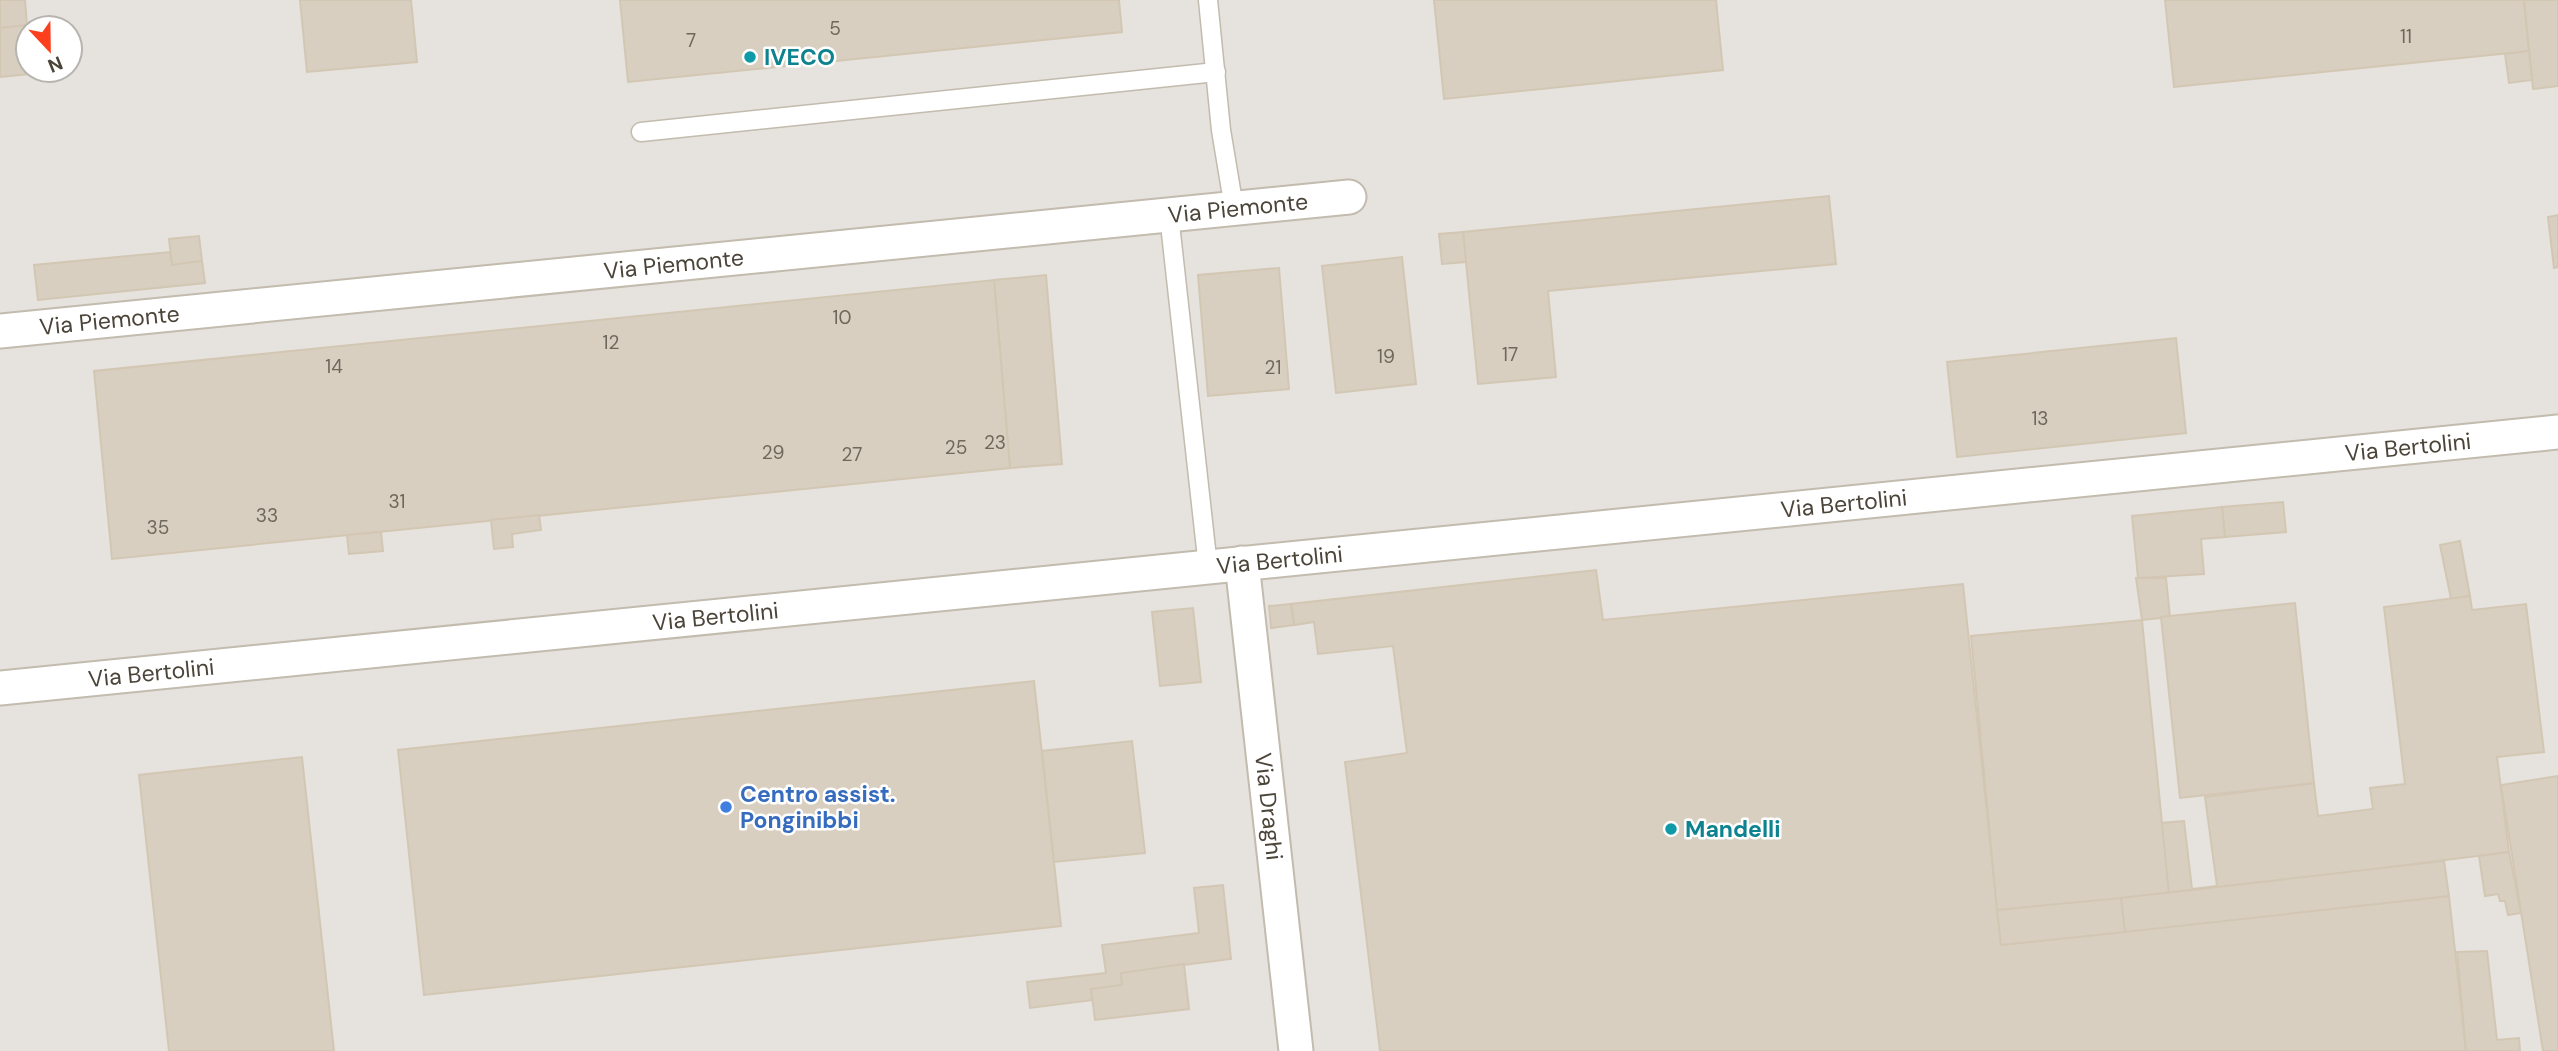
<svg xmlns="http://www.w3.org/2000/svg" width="2558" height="1051" font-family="'DM Sans',sans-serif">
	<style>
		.industrial { fill: #e6e2dd; fill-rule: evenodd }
		.building { fill: #d8cfc1; stroke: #d3c7b4; stroke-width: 2 }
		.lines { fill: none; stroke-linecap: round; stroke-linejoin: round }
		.service-casing { stroke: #c2bbae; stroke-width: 21 }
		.minor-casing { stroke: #c2bbae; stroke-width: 37 }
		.service { stroke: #fff; stroke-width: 18 }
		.minor { stroke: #fff; stroke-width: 33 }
		.culture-dot { fill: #0f9aa8; stroke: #fff; stroke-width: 2.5 }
		.shop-dot { fill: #3f7fe0; stroke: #fff; stroke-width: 2.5 }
		.labels { text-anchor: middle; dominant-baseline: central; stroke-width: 5; stroke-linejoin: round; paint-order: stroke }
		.number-label { font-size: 19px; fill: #6e675b }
		.culture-label { font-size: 23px; font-weight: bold; fill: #0d838f; stroke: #fff; text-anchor: start }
		.street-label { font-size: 23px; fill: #4b4439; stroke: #fff }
		.shop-label { font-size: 23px; font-weight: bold; fill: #366cbe; stroke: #fff; text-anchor: start }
	</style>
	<rect width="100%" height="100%" fill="#f6f3ec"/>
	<path class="industrial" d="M0,0H2558V1051H0ZM28,28H70V70H28Z"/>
	<g class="building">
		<polygon points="0,0 25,0 27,25 0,28"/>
		<polygon points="300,0 411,0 417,62 307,72"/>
		<polygon points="620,0 1119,0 1122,32 628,82"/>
		<polygon points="1434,0 1716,0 1723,70 1444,99"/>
		<polygon points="2165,0 2524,0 2529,51 2174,87"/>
		<polygon points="2524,0 2558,0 2558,86 2533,89"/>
		<polygon points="27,25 28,70 31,74 0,77 0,28"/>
		<polygon points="2529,51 2532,80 2509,83 2505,54"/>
		<polygon points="1829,196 1836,264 1548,291 1556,377 1478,384 1463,232"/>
		<polygon points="2558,215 2558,267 2554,268 2548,217"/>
		<polygon points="1463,232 1466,262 1442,264 1439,234"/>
		<polygon points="199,236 202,261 172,265 169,239"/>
		<polygon points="170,252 172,265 202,261 205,283 38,300 34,265"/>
		<polygon points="1402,257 1416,384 1336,393 1322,266"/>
		<polygon points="1279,268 1289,389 1208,396 1198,275"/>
		<polygon points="1046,275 1062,464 1010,468 994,280"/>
		<polygon points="994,280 1010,468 112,559 94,371"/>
		<polygon points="2176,338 2186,433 1957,457 1947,362"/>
		<polygon points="2283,502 2286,532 2225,537 2222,507"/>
		<polygon points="2222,507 2225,537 2201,539 2204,574 2138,578 2132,516"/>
		<polygon points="539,515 541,530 512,534 513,547 494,549 491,520"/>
		<polygon points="381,532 383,551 349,554 347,535"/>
		<polygon points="2460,541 2470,596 2451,599 2440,545"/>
		<polygon points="1596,570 1603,620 1963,584 2001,945 2449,896 2466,1051 1380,1051 1345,762 1407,753 1393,646 1318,654 1314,622 1294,625 1291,604"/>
		<polygon points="2136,578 2166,578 2170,617 2142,620"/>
		<polygon points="2470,596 2472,610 2526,604 2544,752 2497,757 2509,852 2169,895 2160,823 2184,821 2192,889 2217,886 2205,797 2314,783 2318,816 2373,809 2370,788 2405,784 2384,607"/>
		<polygon points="2295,603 2314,783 2180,798 2161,617"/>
		<polygon points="1291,604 1294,625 1271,628 1269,606"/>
		<polygon points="1193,608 1201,682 1160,686 1152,612"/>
		<polygon points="2142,620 2169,895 1997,910 1971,636"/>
		<polygon points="1034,681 1061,926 424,995 398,750"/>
		<polygon points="1132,741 1145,853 1054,862 1042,751"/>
		<polygon points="302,757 334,1051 169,1051 139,775"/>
		<polygon points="2558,776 2558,1051 2543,1051 2501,785"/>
		<polygon points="2509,852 2521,913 2508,915 2505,901 2500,901 2498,894 2485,896 2479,856"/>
		<polygon points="2444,861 2449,896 2125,932 2121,898"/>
		<polygon points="1223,885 1231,959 1121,973 1122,985 1091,989 1093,1000 1030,1008 1027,982 1106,973 1102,945 1199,933 1194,888"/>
		<polygon points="2121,898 2125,932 2001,945 1997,910"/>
		<polygon points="2487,951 2497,1040 2519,1038 2520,1051 2466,1051 2457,952"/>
		<polygon points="1184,964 1189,1009 1095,1020 1091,989 1122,985 1121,973"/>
	</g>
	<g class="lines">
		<g class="service-casing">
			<g id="service">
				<polyline points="1208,0 1221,130 1234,208"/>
				<polyline points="641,132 1216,72"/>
				<polyline points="1169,215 1208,567"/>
			</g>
		</g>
		<g class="minor-casing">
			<g id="minor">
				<path id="s1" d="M0,331L1349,197"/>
				<path id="s2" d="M1242,563L1296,1051"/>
				<path id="s3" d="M0,688L2558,432"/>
			</g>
		</g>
		<use href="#service" class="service"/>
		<use href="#minor" class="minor"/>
	</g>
	<g class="culture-dot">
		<circle cx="750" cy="57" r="7"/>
		<circle cx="1671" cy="829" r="7"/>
	</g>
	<circle class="shop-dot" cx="726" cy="807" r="7"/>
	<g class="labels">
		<g class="number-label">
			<text x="835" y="28">5</text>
			<text x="2406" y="36">11</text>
			<text x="691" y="40">7</text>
			<text x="842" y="317">10</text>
			<text x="611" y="342">12</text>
			<text x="1510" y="354">17</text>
			<text x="1386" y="356">19</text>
			<text x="334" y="366">14</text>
			<text x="1273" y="367">21</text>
			<text x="2040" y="418">13</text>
			<text x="995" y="442">23</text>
			<text x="956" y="447">25</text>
			<text x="773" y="452">29</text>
			<text x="852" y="454">27</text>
			<text x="397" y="501">31</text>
			<text x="267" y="515">33</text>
			<text x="158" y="527">35</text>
		</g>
		<g class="culture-label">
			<text x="764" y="57">IVECO</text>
			<text x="1685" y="829">Mandelli</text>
		</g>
		<g class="street-label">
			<text stroke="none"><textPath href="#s1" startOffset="1244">Via Piemonte</textPath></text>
			<text stroke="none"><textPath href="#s1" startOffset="677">Via Piemonte</textPath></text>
			<text stroke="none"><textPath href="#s1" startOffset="110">Via Piemonte</textPath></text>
			<text stroke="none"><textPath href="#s3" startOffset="2420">Via Bertolini</textPath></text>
			<text stroke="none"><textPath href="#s3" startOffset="1853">Via Bertolini</textPath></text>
			<text stroke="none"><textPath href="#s3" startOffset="1286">Via Bertolini</textPath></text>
			<text stroke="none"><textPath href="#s3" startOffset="719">Via Bertolini</textPath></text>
			<text stroke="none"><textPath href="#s3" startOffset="152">Via Bertolini</textPath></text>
			<text stroke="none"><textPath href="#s2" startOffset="245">Via Draghi</textPath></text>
		</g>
		<g class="shop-label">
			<text x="740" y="794">Centro assist.<tspan x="740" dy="26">Ponginibbi</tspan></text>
		</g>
	</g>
	<g transform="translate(49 49) rotate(158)"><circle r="33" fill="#ffffff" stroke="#b7b4b0" stroke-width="2"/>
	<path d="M0-5L12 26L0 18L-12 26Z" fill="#fc3f1d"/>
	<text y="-10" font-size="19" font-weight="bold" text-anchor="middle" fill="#4b4439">N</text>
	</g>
</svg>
